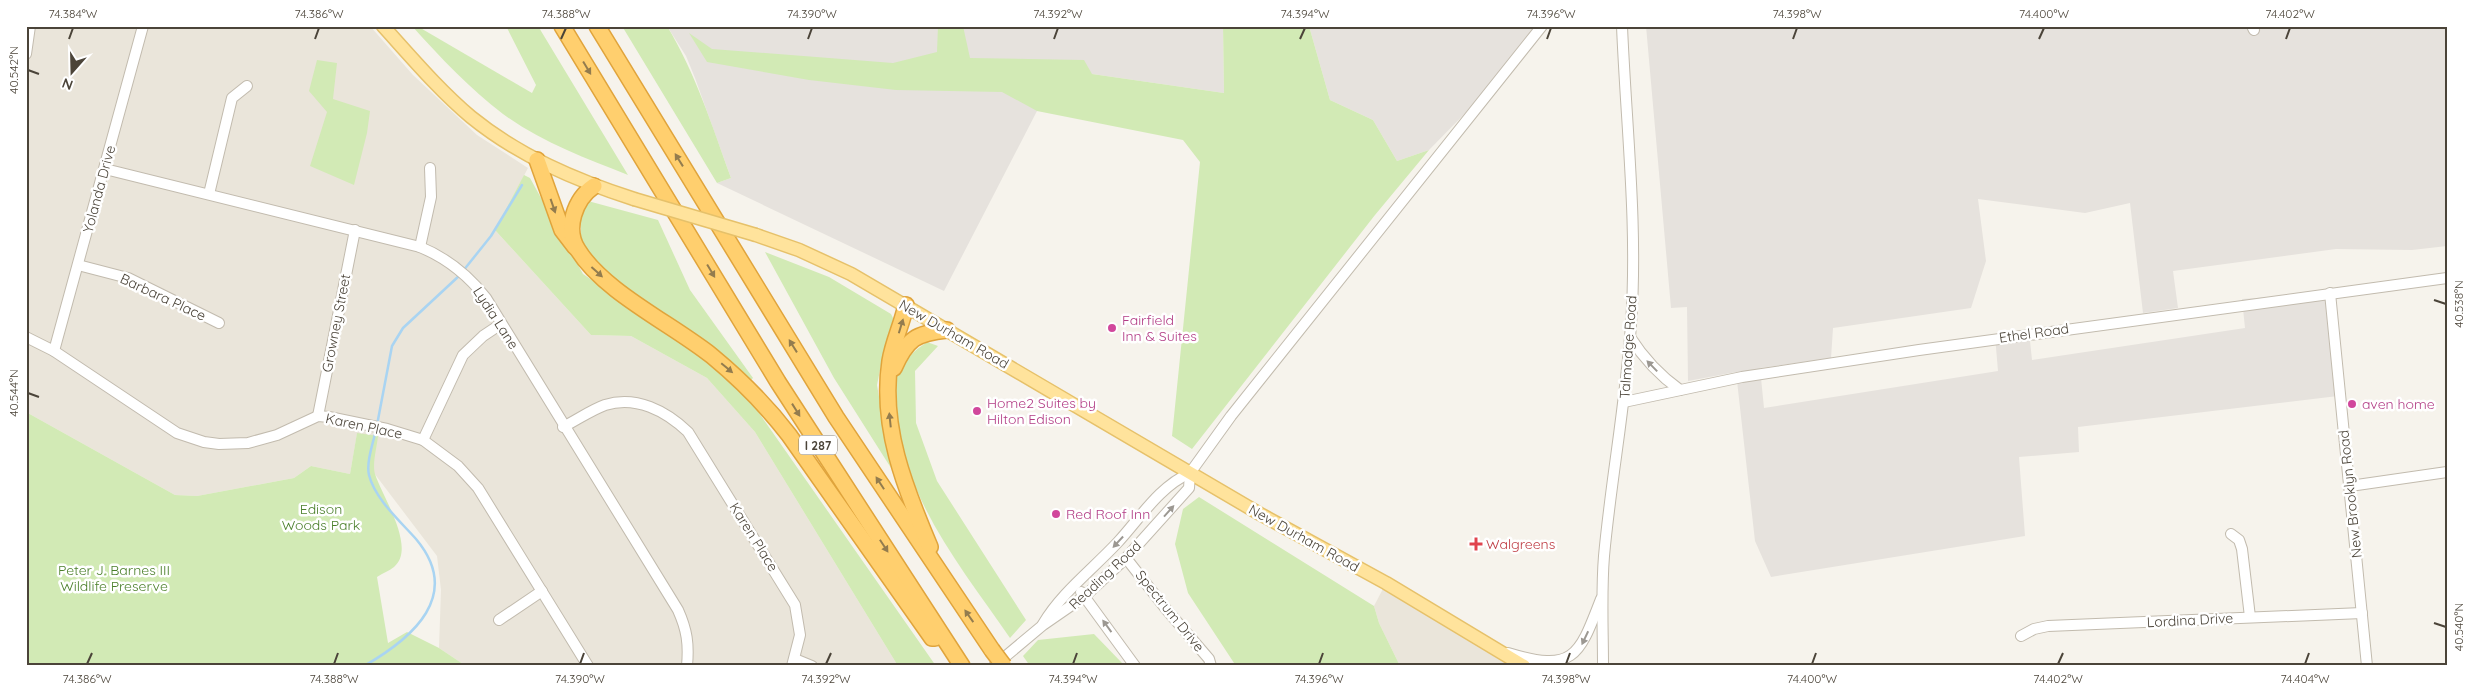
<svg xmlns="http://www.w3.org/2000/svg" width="2473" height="692" font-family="Quicksand,sans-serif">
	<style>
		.residential { fill: #eae5da }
		.industrial { fill: #e6e2dd }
		.green { fill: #d2eab5 }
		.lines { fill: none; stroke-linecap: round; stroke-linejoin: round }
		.stream { stroke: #a9d4f2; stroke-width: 2.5 }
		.minor-casing { stroke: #c2bbae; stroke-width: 12 }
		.major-casing { stroke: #e6c16a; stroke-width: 15 }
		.highway-casing { stroke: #e0a43c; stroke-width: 18 }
		.minor { stroke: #fff; stroke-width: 10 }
		.major { stroke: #ffe39c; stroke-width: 12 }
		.highway { stroke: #ffcf6e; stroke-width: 15 }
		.major-bridge-casing { stroke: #e6c16a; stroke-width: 15; stroke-linecap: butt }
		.highway-bridge-casing { stroke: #e0a43c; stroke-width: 18; stroke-linecap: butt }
		.major-bridge { stroke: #ffe39c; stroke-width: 12 }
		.highway-bridge { stroke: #ffcf6e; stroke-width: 15 }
		.oneway { fill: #937c4e }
		.oneway2 { fill: #9c9892 }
		.ticks { fill: none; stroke: #4b4439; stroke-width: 2 }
		.hotel-dot { fill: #d1479c; stroke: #fff; stroke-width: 2 }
		.health-dot { fill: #e0444e; stroke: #fff; stroke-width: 2 }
		.labels { text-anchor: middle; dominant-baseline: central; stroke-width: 5; stroke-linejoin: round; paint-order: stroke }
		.shield { fill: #fff; stroke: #817c74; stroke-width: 1 }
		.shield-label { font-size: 12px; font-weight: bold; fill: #4b4439 }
		.street-label { font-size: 14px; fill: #4b4439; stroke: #fff }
		.hotel-label { font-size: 14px; fill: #b23c85; stroke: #fff; text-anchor: start }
		.park-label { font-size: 14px; fill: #4a7f2a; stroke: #fff }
		.health-label { font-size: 14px; fill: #be3a42; stroke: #fff; text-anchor: start }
		.neatline { fill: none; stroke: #4b4439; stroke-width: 2 }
		.ticks-label { font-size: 12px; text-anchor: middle; fill: #4b4439 }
	</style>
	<rect width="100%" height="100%" fill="#f6f3ec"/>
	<g class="residential">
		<polygon points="26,26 370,26 413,75 477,135 528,168 495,230 591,335 631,336 707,378 755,432 898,666 466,666 439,648 441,590 437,556 374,473 357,434 350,474 311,466 294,478 197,496 175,495 26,412"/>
		<polygon points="1386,583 1526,666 1400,666 1379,623 1374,606"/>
	</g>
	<g class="industrial">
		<polygon points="667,26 1223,26 1224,93 1092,74 1037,111 944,291 717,183 731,178 695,78 686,56"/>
		<polygon points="1309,26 1532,26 1534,43 1429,150 1397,161 1373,120 1330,100"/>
		<polygon points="1646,26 2447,26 2447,246 2412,250 2336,249 2173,271 2178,308 2143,313 2130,203 2085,213 1978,199 1986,261 1971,308 1833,328 1831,358 1760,368 1764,408 1998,371 1995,336 2029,331 2032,360 2245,328 2242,299 2330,293 2338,396 2078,427 2079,452 2019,457 2025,536 1771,577 1755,541 1736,372 1688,381 1687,307 1671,308"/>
	</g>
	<g class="green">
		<path d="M412,26H417L532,93L536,85L506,26H538L628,175C585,158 541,142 503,114C470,89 440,57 412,26Z"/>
		<path d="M622,26H667C696,74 712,126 731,178L717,183Z"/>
		<polygon points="938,26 963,26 970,58 1084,60 1092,74 1224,93 1223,26 1309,26 1330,100 1373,120 1397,161 1429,150 1375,215 1192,449 1172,436 1200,162 1183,140 1037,111 1002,92 896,90 809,80 707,62 689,33 712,49 893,63 937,52"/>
		<polygon points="317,60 337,63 333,99 370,111 367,133 354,185 310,166 327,112 309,91"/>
		<polygon points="524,175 530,178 583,274 708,359 757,410 936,666 898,666 755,432 707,378 631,336 591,335 495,230"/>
		<polygon points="588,201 658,220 690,290 753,378 750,381 601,271 581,243 581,217"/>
		<polygon points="765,252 829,277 891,314 895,322 883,355 877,385 891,468 834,378"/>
		<path d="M927,342L938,346L915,371L916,423L937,481L1026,620L1010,638C962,568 899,494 897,405C897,397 894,383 897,375C903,360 914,351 927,342Z"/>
		<path d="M26,412L175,495L197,496L294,478L311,466L350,474L357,433L378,436C377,447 372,464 375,474C382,496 417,548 394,567C389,571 383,573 377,577L388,643L407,632L439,648L466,666H26Z"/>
		<polygon points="1199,497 1374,606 1379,623 1400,666 1236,666 1188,593 1175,544 1183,509"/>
		<polygon points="1094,634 1123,664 1122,666 1030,666 1023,656 1038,640"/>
	</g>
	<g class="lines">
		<g class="stream">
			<polyline points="463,271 491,236 522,185"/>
			<polyline points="377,425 392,346 403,328 460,275"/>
			<path d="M364,666C413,638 463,595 416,539C400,521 375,499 369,475C366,463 373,443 376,430"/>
		</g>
		<g class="minor-casing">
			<g id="minor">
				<polyline points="2252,26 2254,30"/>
				<polyline points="26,54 30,26"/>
				<path d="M105,169L420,247C447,258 468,275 486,298L678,610C687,630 689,644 687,666"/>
				<polyline points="209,194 232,98 247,86"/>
				<polyline points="420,247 431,197 430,168"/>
				<polyline points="78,265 128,278 219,323"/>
				<polyline points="2330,293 2367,666"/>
				<polyline points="26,337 54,351 177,433 204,442 219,444 248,443 277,435 318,416 329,417 387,429 423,440 458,466 478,488 588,666"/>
				<path d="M1630,337C1644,359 1659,375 1680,390"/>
				<polyline points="54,351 143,26"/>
				<polyline points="1624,402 1742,377 1919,350 2447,278"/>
				<polyline points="318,416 355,230"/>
				<path d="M563,427C577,420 591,410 605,405C636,395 666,411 688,432L795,605L800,635L792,666"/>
				<polyline points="423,440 463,355 483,336 501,324"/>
				<polyline points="1190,473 1231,416 1542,26"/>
				<polyline points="2350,486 2447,472"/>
				<polyline points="2231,534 2239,540 2242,549 2250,617"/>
				<polyline points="1126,558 1166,609 1209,659 1211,666"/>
				<polyline points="1081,592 1135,666"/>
				<polyline points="499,620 542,591"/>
				<path d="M1043,624C1062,592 1093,569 1118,542C1140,518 1160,486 1190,473"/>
				<polyline points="2021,636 2034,629 2048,626 2362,613"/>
				<path d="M1508,653C1574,673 1579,656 1601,599"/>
				<polyline points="795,659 812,666"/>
				<polyline points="994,666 1043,625 1085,596 1126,558 1189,488 1190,473"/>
				<path d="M1603,666C1603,630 1601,592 1604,556C1611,479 1626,402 1631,324C1638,225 1626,125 1622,26"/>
			</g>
		</g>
		<g class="major-casing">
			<g id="major">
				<path d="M383,26C412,58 439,90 471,117C519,156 575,180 634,199"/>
				<polyline points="756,235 799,250 851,274 1260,514 1386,583 1524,666"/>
			</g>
		</g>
		<g class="highway-casing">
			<g id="highway">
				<polyline points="562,26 778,382 962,666"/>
				<polyline points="597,26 836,417 992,650"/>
				<polyline points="537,160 562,230 575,247"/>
				<path d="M594,186C575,199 564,229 578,250C604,292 672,324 712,356C741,380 766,405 789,435L932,638H935"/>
				<path d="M906,305C902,324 893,342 890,361C880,426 905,488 930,547"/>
				<path d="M894,368C907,339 916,333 947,330"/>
			</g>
		</g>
		<use href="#minor" class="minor"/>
		<use href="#major" class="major"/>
		<use href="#highway" class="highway"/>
		<g class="major-bridge-casing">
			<polyline id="major-bridge" points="634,199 756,235"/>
		</g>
		<g class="highway-bridge-casing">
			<polyline id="highway-bridge" points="992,650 1004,666"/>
		</g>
		<use href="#major-bridge" class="major-bridge"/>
		<use href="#highway-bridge" class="highway-bridge"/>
	</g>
	<defs><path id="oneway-solid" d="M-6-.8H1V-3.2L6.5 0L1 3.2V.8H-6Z" transform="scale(1.25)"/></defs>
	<g class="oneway">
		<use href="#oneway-solid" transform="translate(587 68) rotate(59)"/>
		<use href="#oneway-solid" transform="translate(679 160) rotate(-122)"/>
		<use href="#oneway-solid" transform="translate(553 206) rotate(71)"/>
		<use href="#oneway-solid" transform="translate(711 271) rotate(59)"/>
		<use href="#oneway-solid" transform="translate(597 272) rotate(42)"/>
		<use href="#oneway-solid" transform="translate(901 326) rotate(-73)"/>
		<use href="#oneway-solid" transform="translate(793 346) rotate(-122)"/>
		<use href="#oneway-solid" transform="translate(727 368) rotate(40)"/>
		<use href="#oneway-solid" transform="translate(796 410) rotate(58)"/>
		<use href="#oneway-solid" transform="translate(890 420) rotate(-96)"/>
		<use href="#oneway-solid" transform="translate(880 483) rotate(-123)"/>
		<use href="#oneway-solid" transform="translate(884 546) rotate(57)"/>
		<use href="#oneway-solid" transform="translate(969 616) rotate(-125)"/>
	</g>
	<g class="oneway2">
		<use href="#oneway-solid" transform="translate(1652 366) rotate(-134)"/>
		<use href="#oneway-solid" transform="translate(1169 511) rotate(-48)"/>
		<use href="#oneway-solid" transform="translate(1118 542) rotate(133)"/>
		<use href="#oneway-solid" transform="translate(1107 626) rotate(-126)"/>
		<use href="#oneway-solid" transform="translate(1585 638) rotate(115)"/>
	</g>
	<path class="ticks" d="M69,39L73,28M315,39L319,28M561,39L566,28M808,39L812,28M1054,39L1058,28M1300,39L1305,28M1547,39L1551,28M1793,39L1797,28M2039,39L2044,28M2286,39L2290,28M28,70L39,74M2434,300L2446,304M28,393L39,397M2434,623L2446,627M87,664L92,653M334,664L338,653M580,664L584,653M826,664L831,653M1073,664L1077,653M1319,664L1323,653M1566,664L1570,653M1812,664L1816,653M2058,664L2063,653M2305,664L2309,653"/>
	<g class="hotel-dot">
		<circle cx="1112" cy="328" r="5"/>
		<circle cx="2352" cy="404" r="5"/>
		<circle cx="977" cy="411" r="5"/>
		<circle cx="1056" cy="514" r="5"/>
	</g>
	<path class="health-dot" d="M1473.5 536.5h5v5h5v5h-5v5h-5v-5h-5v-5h5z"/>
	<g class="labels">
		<rect class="shield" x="799" y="435.5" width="38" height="19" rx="4"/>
		<g class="shield-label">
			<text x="818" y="445">I 287</text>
		</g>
		<g class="street-label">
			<text transform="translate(99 189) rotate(-75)">Yolanda Drive</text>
			<text transform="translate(163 297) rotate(25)">Barbara Place</text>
			<text transform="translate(496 318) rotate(57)">Lydia Lane</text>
			<text transform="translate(336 323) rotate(-79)">Growney Street</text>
			<text transform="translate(2034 333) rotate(-8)">Ethel Road</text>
			<text transform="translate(954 334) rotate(30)">New Durham Road</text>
			<text transform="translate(1628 347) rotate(-86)">Talmadge Road</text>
			<text transform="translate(364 426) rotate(12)">Karen Place</text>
			<text transform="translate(2350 494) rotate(-96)">New Brooklyn Road</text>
			<text transform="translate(754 537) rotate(58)">Karen Place</text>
			<text transform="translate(1304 538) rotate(29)">New Durham Road</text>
			<text transform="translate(1105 575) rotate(-43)">Reading Road</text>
			<text transform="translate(1170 611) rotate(51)">Spectrum Drive</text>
			<text transform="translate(2190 620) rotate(-3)">Lordina Drive</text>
		</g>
		<g class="hotel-label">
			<text x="1122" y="320">Fairfield<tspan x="1122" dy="16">Inn &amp; Suites</tspan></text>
			<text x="987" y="403">Home2 Suites by<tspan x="987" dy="16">Hilton Edison</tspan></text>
			<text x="2362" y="404">aven home</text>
			<text x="1066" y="514">Red Roof Inn</text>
		</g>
		<g class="park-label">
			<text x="321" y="509">Edison<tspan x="321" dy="16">Woods Park</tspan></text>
			<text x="114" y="570">Peter J. Barnes III<tspan x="114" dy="16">Wildlife Preserve</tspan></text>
		</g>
		<g class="health-label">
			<text x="1486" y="544">Walgreens</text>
		</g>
	</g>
	<rect width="2473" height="692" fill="none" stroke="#ffffff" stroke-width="55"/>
	<g transform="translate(72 72) rotate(200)" stroke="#ffffff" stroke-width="4" paint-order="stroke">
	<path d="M0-4L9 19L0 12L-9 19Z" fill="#4b4439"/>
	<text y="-8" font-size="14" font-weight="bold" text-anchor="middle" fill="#4b4439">N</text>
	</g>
	<rect x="28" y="28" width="2418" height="636" class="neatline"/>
	<g class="ticks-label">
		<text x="73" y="18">74.384°W</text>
		<text x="319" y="18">74.386°W</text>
		<text x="566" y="18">74.388°W</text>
		<text x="812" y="18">74.390°W</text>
		<text x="1058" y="18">74.392°W</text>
		<text x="1305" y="18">74.394°W</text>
		<text x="1551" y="18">74.396°W</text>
		<text x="1797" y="18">74.398°W</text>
		<text x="2044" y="18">74.400°W</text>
		<text x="2290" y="18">74.402°W</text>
		<text transform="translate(14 70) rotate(-90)" y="4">40.542°N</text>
		<text transform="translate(2459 304) rotate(-90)" y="4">40.538°N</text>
		<text transform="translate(14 393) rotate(-90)" y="4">40.544°N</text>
		<text transform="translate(2459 627) rotate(-90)" y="4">40.540°N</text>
		<text x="87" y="683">74.386°W</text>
		<text x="334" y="683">74.388°W</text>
		<text x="580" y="683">74.390°W</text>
		<text x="826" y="683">74.392°W</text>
		<text x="1073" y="683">74.394°W</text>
		<text x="1319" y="683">74.396°W</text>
		<text x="1566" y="683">74.398°W</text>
		<text x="1812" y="683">74.400°W</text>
		<text x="2058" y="683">74.402°W</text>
		<text x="2305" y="683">74.404°W</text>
	</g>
</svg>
